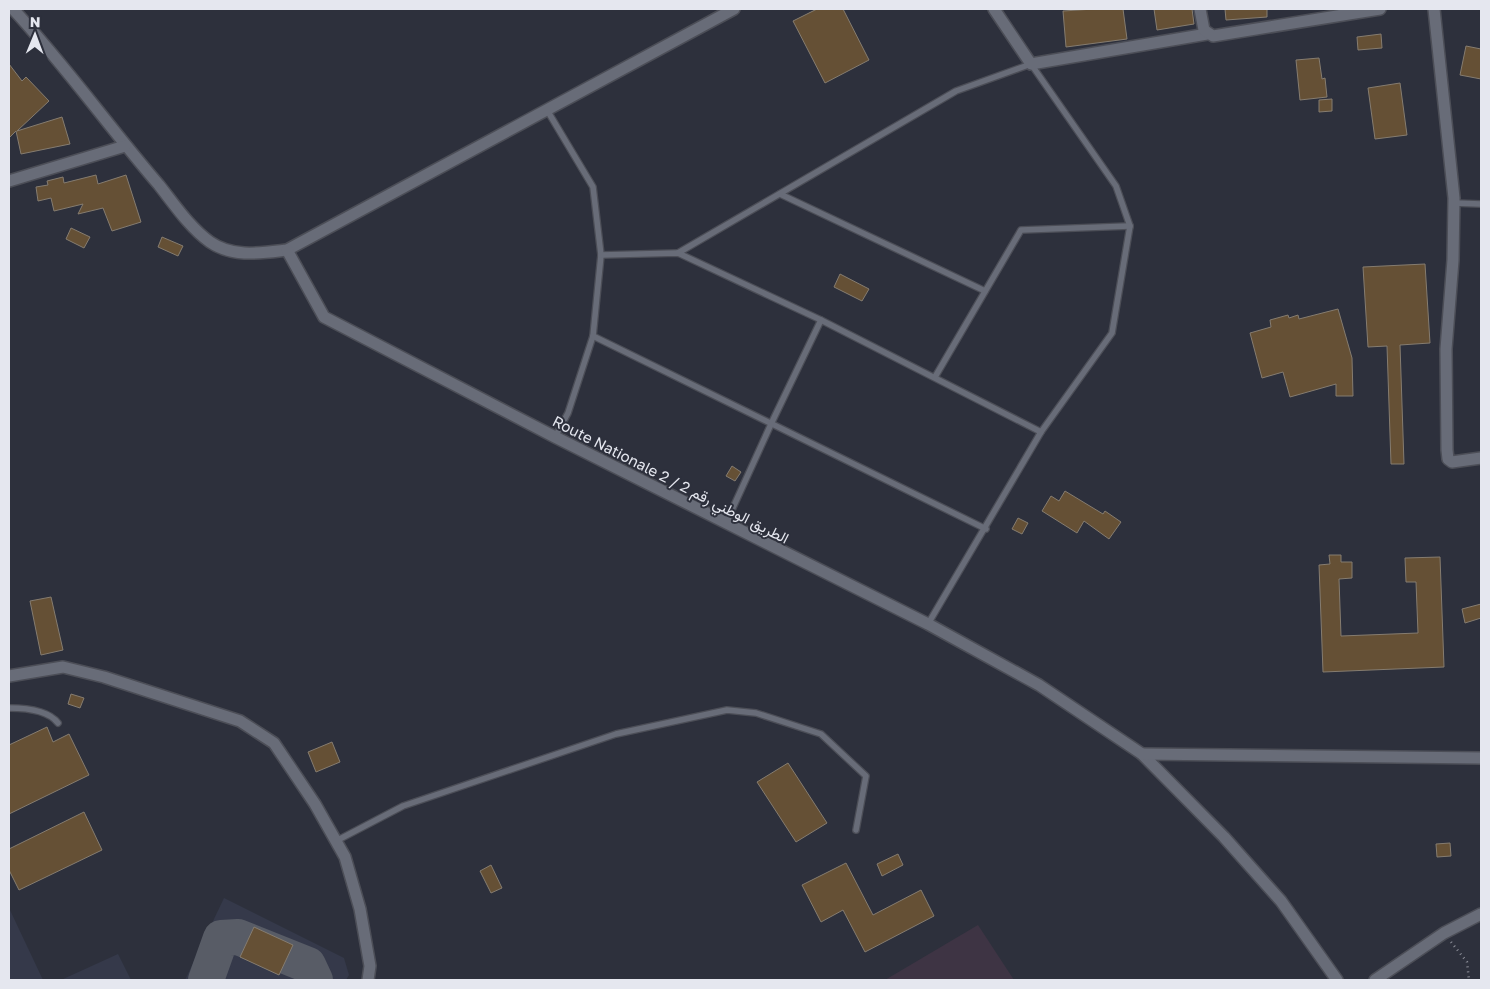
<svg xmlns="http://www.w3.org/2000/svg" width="1490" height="989" font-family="'Golos Text',Vazirmatn,sans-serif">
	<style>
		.industrial { fill: #3e3444 }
		.built { fill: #35394a }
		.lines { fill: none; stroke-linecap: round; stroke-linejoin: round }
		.taxiway { stroke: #585c66; stroke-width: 36 }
		.building { fill: #655035; stroke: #857c70 }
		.service-casing { stroke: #4c4e57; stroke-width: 8 }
		.minor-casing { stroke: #4c4e57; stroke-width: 14 }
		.path { stroke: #8d8f99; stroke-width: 2.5; stroke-dasharray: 1 4; stroke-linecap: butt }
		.service { stroke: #686c78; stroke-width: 5.5 }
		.minor { stroke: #686c78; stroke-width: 11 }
		.labels { text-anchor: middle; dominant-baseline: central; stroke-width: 4; stroke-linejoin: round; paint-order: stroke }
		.street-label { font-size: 15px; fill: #e5e7ef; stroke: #2d303c }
	</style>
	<rect width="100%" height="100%" fill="#2d303c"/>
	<polygon class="industrial" points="978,925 1014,980 885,980"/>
	<g class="built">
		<polygon points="224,898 344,958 349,975 346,980 185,980"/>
		<polygon points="9,908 43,980 9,980"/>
		<polygon points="118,954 131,980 61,980"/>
	</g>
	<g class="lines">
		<polyline class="taxiway" points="206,980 221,938 238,937 308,965 315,980"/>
	</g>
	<g class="building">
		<polygon points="817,9 843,9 869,60 825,83 793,21"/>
		<polygon points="1094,9 1123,9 1127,39 1066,47 1063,11"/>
		<polygon points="1154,9 1192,9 1194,24 1157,30"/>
		<polygon points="1225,9 1267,9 1267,17 1226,20"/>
		<polygon points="1381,34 1382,48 1358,50 1357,37"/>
		<polygon points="1466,46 1481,49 1481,79 1460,75"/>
		<polygon points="1319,58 1322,79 1325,78 1327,97 1300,100 1296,60"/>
		<polygon points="9,64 22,81 26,77 49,101 17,131 62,117 70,144 21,154 16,131 9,138"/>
		<polygon points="1400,83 1407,135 1375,139 1368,88"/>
		<polygon points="1332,99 1332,111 1319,112 1319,100"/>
		<polygon points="96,175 98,184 126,175 141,222 112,231 103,208 78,214 83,204 54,211 51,198 38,201 36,187 48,185 47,181 63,177 64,183"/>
		<polygon points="71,228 90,237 84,248 66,239"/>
		<polygon points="162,237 183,246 178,256 158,247"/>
		<polygon points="1425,264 1430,343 1400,345 1404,464 1391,464 1387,346 1368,347 1363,267"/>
		<polygon points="840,274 869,289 862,301 834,287"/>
		<polygon points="1338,309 1352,358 1353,396 1336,396 1336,384 1290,397 1283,372 1262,378 1250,333 1271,327 1270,320 1288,315 1289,318 1298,315 1299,319"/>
		<polygon points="732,466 741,472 735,481 726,476"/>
		<polygon points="1065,491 1103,514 1105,511 1121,522 1109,539 1084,521 1077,533 1042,511 1051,496 1059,501"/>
		<polygon points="1018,518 1028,523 1022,534 1012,529"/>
		<polygon points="1329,555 1341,555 1341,562 1352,562 1352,578 1339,579 1341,636 1418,633 1416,582 1406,582 1405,558 1440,557 1444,667 1323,672 1319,565 1330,564"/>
		<polygon points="51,597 63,650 41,655 30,601"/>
		<polygon points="1481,604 1481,618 1465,623 1462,609"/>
		<polygon points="71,694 84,698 80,708 68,704"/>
		<polygon points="47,727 53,742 69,734 89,775 9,814 9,745"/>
		<polygon points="332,742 340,762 316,772 308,752"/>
		<polygon points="788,763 827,823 796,842 757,782"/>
		<polygon points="84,812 102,850 19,890 9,870 9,849"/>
		<polygon points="1450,843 1451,856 1437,857 1436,844"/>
		<polygon points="898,854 903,865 882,876 877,864"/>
		<polygon points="846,863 873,915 921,890 934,916 865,952 843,910 821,922 802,885"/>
		<polygon points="491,865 502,888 491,893 480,871"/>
		<polygon points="254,927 293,945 279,975 240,957"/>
	</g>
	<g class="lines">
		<g class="service-casing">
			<g id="service">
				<polyline points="547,110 593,187 601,255 593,336 568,413 555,437"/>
				<polyline points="780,194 985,291"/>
				<polyline points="1454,203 1481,204"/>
				<polyline points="678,253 956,91 1031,64 1116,186 1130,226 1112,333 1041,432 928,624"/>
				<polyline points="601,255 678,253 821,320 1041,432"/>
				<polyline points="593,336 986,529"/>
				<polyline points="935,377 1021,230 1130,226"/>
				<polyline points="726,523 772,422 821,320"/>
				<path d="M9,708C24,708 48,710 58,723"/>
				<polyline points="336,841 403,806 616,734 727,710 756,713 821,734 866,776 856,830"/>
			</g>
		</g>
		<g class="minor-casing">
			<g id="minor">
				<path d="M13,9C65,65 109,127 159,185C174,204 190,228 210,242C233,258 261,253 287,250L734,9"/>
				<polyline points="994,9 1031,64 1207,34"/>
				<polyline points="1200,9 1204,30 1213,36 1380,9"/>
				<polyline points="1434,9 1454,198 1453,260 1446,349 1447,450 1448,459 1452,462 1481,458"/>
				<polyline points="9,181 125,146"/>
				<polyline points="287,250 324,317 555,437 928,624 1039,685 1142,754 1224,837 1281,901 1337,980"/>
				<polyline points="9,676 63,667 104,677 240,721 274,743 315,804 345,857 360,909 370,966 368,980"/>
				<polyline points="1142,754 1481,758"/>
				<polyline points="1375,980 1444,933 1481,914"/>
			</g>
		</g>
		<polyline class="path" points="1451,942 1467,962 1469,980"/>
		<use href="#service" class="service"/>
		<use href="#minor" class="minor"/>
	</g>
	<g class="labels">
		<g class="street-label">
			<text transform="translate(671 479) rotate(27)">Route Nationale 2 / الطريق الوطني رقم 2</text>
		</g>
	</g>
	<rect width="1490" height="989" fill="none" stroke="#e5e7ef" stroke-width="20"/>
	<g transform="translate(35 35) rotate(1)" stroke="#2d303c" stroke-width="4" paint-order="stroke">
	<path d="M0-4L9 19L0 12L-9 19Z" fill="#e5e7ef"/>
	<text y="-8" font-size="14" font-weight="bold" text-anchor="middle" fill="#e5e7ef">N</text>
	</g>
</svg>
